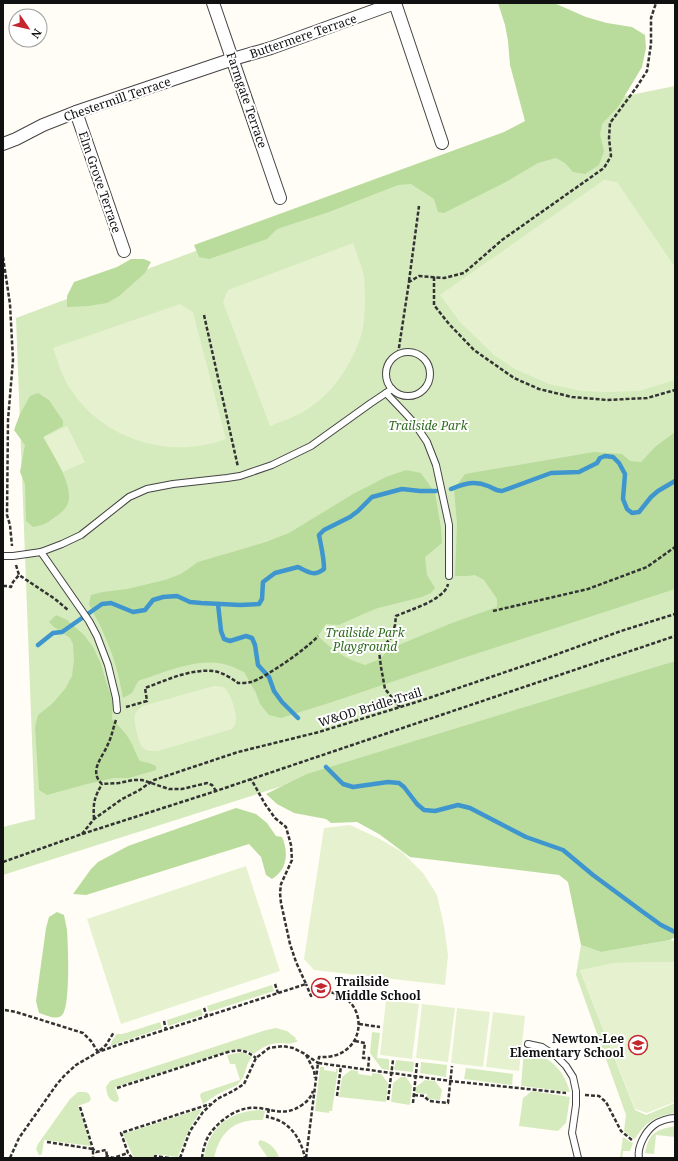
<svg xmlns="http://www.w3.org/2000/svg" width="678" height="1161" font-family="'Noto Serif',serif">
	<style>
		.green { fill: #d5ebbd }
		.forest { fill: #b9dc9c }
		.pitch { fill: #e6f2cf }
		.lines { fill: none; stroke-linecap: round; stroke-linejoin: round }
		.stream { stroke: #3f96cf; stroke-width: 4.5 }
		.lane-casing { stroke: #444; stroke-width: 8 }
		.street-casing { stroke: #444; stroke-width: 14 }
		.path { stroke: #333; stroke-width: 2.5; stroke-dasharray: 4 2; stroke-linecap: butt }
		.lane { stroke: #fff; stroke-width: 6 }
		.street { stroke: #fff; stroke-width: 12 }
		.labels { text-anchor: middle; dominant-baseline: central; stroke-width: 4; stroke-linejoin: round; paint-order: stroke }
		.street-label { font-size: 12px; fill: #111; stroke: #fff }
		.park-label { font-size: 12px; font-style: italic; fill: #2f6b1f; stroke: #fff }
		.poi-label { font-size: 12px; font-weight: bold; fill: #111; stroke: #fff; text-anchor: start }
	</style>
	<rect width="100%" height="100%" fill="#fffdf5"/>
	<g class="green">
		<polygon points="675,86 675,661 3,875 3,827 35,819 16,318 375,184 606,100"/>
		<path d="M670,940L675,941V963L672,962L580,970L635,1110L646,1115L675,1103V1113C656,1116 645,1122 635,1139L628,1135L624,1131L626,1115L576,975L581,945L601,952Z"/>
		<polygon points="272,985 274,991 209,1012 207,1006"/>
		<polygon points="201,1009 203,1015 168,1026 167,1020"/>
		<polygon points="160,1022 162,1028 110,1046 113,1039 117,1034 121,1034 126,1033"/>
		<path d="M276,1028L287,1031L296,1038L295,1039L298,1041C290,1045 288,1043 279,1043C269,1043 261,1048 254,1054L246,1050L236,1049L115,1087L119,1099L117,1102H115C108,1100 107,1094 106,1087L110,1081L266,1030Z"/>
		<polygon points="372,1032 380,1033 377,1058 389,1059 389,1070 382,1069 370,1053"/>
		<path d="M524,1050C549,1057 562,1066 570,1092L521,1086Z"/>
		<polygon points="242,1052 252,1057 248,1063 243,1078 237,1085 218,1094 203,1104 200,1096 201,1093 240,1080 235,1064 230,1064 227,1055"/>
		<polygon points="396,1060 414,1062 413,1072 394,1070"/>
		<polygon points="421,1062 447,1065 446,1077 420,1073"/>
		<polygon points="320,1067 324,1067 324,1070 336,1072 336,1069 338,1069 332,1111 329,1111 329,1113 315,1111"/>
		<polygon points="466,1068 513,1074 512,1085 464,1079"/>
		<polygon points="351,1070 358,1071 358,1074 372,1076 372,1073 381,1074 388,1083 386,1102 339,1097 342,1077"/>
		<polygon points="401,1077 406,1077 412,1086 410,1105 391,1102 393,1083"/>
		<polygon points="425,1080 435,1081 442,1090 440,1100 428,1099 427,1097 427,1094 416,1093 416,1087"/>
		<polygon points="532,1091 570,1097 566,1123 558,1131 519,1126 523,1098"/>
		<polygon points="78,1092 86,1092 89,1094 91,1099 89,1102 78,1106 91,1146 44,1140 42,1153 41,1155 39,1155 36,1149 38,1144 70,1099"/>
		<path d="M200,1109L201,1111C193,1122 187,1132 183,1145C181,1149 179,1153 178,1157L154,1154L153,1158H135L133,1156L123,1134Z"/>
		<path d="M259,1110L265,1111L263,1120C235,1119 220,1131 214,1158H204C208,1128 230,1111 259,1110Z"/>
		<path d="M675,1126V1137L656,1135L654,1154L645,1153C649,1133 655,1130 675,1126Z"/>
		<polygon points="623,1137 629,1141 633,1143 630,1151 623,1151 622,1158 620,1158"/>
		<path d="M260,1140C269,1142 277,1149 279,1158H268L259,1145L258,1143Z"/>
	</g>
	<g class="forest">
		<polygon points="498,3 554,3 586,17 607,23 632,27 645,35 646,48 642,67 618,107 602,124 600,135 604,151 599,165 585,174 573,172 565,163 556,158 538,163 504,183 444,213 438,212 434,199 411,184 398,185 329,212 277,229 267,239 209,259 199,257 194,245 504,132 525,121 510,65 508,41 505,25"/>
		<polygon points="131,259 144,259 151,262 145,273 119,296 107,303 88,306 67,307 67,296 74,282 117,267"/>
		<path d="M38,393L49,400L63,421V426L43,437C52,454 74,484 68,503C66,509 60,514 55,517C46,524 44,525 33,527L26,521L25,484L20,472L25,445L14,430L20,414L30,396Z"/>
		<path d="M675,432V589L457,660L329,703L281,718L269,715L260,704L256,693L244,672C237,669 230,665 223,664C196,658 163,673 138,681L132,693L123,698C119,675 113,653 103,632C99,622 93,613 89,604L91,595L103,592L127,589L165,580L181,574L198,562L266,542L289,533L353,494L386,477L406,470L421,473L435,493L441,528L442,543L425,557L427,575L435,588L431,593L422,597L378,608L363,614L339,625L326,624L318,636C332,650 346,659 365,665L380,659L389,649L452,623L497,607V599L484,580L475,575L468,576H455L457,524L454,489L465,474L594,452L622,454L630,461L641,462L655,447Z"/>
		<path d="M56,615L67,620L84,635L93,647L101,664L105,678L113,702L112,719C120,727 127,734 132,744C135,750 136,755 140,761L149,763L156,766V770L129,778H114L87,784L47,795L39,790L35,727L38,715L52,704L65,689L72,676L74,660L73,644L70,638L54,627L49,622Z"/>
		<polygon points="675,661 675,937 670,940 601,952 581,945 568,882 559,875 410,857 379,834 357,822 331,823 326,819 294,813 277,804 266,794 307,774"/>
		<path d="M236,808L256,814L267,823L276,836L282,837C289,853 287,870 272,879L266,875L261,857L249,844L86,895L73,894L91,869L98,862L128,846Z"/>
		<path d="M57,912L64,915C65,920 66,925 67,930C68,943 71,1011 61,1016C54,1020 46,1015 39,1013L36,1001L46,928L49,917Z"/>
	</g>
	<g class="pitch">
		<polygon points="604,180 617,182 675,267 675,380 639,391 607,392 582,391 549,384 515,369 494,355 460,322 440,295"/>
		<path d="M353,243C357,254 361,265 364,276C365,281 364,288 365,294C365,305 365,317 363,328C358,352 340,382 322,398C307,412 289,419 270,426L223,302L228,290Z"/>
		<path d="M180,304L193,312L226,439C170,460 104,440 71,390C62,377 58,362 53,348Z"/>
		<polygon points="67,426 85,462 63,472 44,437"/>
		<path d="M214,686C217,686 221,686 224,688C230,691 237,713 236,720C236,724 234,726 232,729L158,751C153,751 147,752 143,748C139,744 133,721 135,715C136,711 139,709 143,706Z"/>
		<polygon points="350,825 378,838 402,852 423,873 437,895 444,926 448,955 445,985 314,970 304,959 324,828"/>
		<polygon points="246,866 280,971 121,1024 87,919"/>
		<polygon points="643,962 672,962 675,963 675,1102 647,1113 635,1109 580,970 613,963"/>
		<polygon points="386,1000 419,1004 412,1059 380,1055"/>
		<polygon points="422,1004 455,1008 448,1062 416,1058"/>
		<polygon points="457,1008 490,1012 483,1067 451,1063"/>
		<polygon points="493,1012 525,1016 519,1071 486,1067"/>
	</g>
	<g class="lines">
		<g class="stream">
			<path d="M451,489C464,484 474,480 488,486C493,488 496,491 502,491L551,473L579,472L597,463L600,458L605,456L613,457L619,463L625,474L623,499L627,509L632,513L639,512L651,497L658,491L675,481"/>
			<polyline points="218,604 221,631 224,639 230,641 246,636 252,638 255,645 258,665 269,677 274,691 282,702 298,718"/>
			<path d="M38,645L53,633L62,632L102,604L111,603L133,612L145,610L153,600L163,597L177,596L190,602L201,603L240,605L259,604L262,599L263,582L275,573L298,567C308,572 314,577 324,569C324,557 321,546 319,535L324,530L350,517L358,511L372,497L402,489L420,491H436"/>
			<polyline points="326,767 343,784 353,787 388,782 399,783 404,787 417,804 424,810 435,811 458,805 470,808 526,837 563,850 593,875 643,912 661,925 675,932"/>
		</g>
		<g class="lane-casing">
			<g id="lane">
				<circle cx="408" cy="374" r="22"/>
				<polyline points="386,393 405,413 415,424 427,442 436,465 449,525 449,576"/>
				<polyline points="41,552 89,621 97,636 108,665 116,698 117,710"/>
				<polyline points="3,556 13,556 41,552 62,544 81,535 129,497 147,489 173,484 227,478 240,476 272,465 311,446 371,403 392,389"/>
				<polyline points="528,1044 542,1047 556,1056 566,1066 573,1077 576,1091 576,1105 572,1133 578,1158"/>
				<path d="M639,1158C637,1147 645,1132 654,1125C659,1121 669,1118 675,1118"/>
			</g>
		</g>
		<g class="street-casing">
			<g id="street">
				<polyline points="213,3 280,198"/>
				<polyline points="76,112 124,251"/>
				<polyline points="3,144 16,139 43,125 76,112 233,59 271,48 395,3 442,143"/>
			</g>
		</g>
		<g class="path">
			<polyline points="3,257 10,304 13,360 8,420 7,515 10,525 12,546"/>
			<polyline points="434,277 434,305 449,324 474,350 514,378 539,389 572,397 607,400 647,398 675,390"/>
			<polyline points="409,281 419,206"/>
			<polyline points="204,315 238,467"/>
			<polyline points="398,354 409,282 419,276 444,278 464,273 502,240 604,168 611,156 609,138 610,123 636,88 647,71 651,44 651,18 656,3"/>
			<polyline points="16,565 19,575 55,599 68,610"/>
			<polyline points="3,586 8,586 11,587 13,582 19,575"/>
			<polyline points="493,611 588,589 647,567 675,547"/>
			<path d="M126,707L147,701L145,688C167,680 189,669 213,671C222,672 231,678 238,683C242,683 247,683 251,682C265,678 308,648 318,636"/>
			<path d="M400,707L385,689L381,667L379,651L391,638L395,625L396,616C409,610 445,600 448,584"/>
			<path d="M116,720C113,728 112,736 108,744C103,757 88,771 102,784L119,783L133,780H142L169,789H182L207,783L212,785L216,791"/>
			<path d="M94,819C93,803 94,798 102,784"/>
			<polyline points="82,834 94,819 122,799 138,791 154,780 238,752 319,732 423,700 541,660 621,631 675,614"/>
			<polyline points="3,862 82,834 216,791 675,636"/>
			<polyline points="275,984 278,993"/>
			<polyline points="204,1008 207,1016"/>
			<polyline points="5,1010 16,1012 83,1033 91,1041 98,1052 106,1045 114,1032"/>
			<polyline points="164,1021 166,1030"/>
			<polyline points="359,1024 380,1027"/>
			<polyline points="355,1041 365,1043 363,1058 369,1058 368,1070"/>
			<polyline points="306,1055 314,1070 315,1078"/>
			<path d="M117,1088L228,1052C241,1049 245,1050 256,1058"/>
			<polyline points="414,1095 424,1096 429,1101 448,1103 452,1066"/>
			<polyline points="585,1095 599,1096 606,1102 621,1131 632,1140"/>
			<polyline points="337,1096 341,1066"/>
			<polyline points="388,1100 393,1060"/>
			<polyline points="413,1103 417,1063"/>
			<polyline points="80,1107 93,1149 96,1152 106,1150 107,1156"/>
			<path d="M269,1109L267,1117C272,1118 276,1119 280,1121C294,1128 302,1143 305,1158"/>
			<polyline points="47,1142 93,1149 93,1158"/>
			<polyline points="10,1158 19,1138 57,1084 64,1076 76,1065 88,1058 98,1052 115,1046 306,984 296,962 290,944 281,903 280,893 281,884 292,860 291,845 286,827 275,818 265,804 251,779"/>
			<polyline points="106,1158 107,1156 113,1158 128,1153"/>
			<polyline points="132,1158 128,1153 121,1133 210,1104"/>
			<polyline points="155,1158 155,1156 169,1158"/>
			<path d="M180,1158L190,1131L203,1112L217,1099L233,1091L244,1084L256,1058L269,1048L283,1046L293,1048L305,1054L318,1063L319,1057C370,1060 371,994 326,992C321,991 315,994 311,996L306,984"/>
			<path d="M202,1158C203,1150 205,1142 209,1135C218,1122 233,1110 249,1108C270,1106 282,1119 302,1105C308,1101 311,1097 313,1091"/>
			<polyline points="306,1158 318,1063 450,1081 566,1093"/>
		</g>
		<use href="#lane" class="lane"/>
		<use href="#street" class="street"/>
	</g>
	<defs>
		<g id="school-ring" transform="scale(1)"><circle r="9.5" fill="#fff" stroke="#c4262e" stroke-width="1.5"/><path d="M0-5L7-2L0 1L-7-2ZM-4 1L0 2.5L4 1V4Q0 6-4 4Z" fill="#c4262e"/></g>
	</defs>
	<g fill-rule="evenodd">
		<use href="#school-ring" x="321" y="988"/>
		<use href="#school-ring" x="638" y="1045"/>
	</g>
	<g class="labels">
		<g class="street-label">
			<text transform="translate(303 36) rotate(-19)">Buttermere Terrace</text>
			<text transform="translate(117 99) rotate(-19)">Chestermill Terrace</text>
			<text transform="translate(247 100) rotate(71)">Farmgate Terrace</text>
			<text transform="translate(100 182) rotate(71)">Elm Grove Terrace</text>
			<text transform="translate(370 707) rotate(-17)">W&amp;OD Bridle Trail</text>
		</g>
		<g class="park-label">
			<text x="428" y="425">Trailside Park</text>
			<text x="365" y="632">Trailside Park<tspan x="365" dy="14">Playground</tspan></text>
		</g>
		<g class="poi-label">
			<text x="335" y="981">Trailside<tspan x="335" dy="14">Middle School</tspan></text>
			<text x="624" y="1038" text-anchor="end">Newton-Lee<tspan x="624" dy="14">Elementary School</tspan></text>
		</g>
	</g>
	<rect width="678" height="1161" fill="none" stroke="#111111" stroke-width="8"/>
	<g transform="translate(28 28) rotate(124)"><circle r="19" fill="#ffffff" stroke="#a0a0a0"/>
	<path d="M0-3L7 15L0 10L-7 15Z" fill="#c4262e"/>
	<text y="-6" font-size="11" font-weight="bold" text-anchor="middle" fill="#111111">N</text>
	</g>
</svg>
